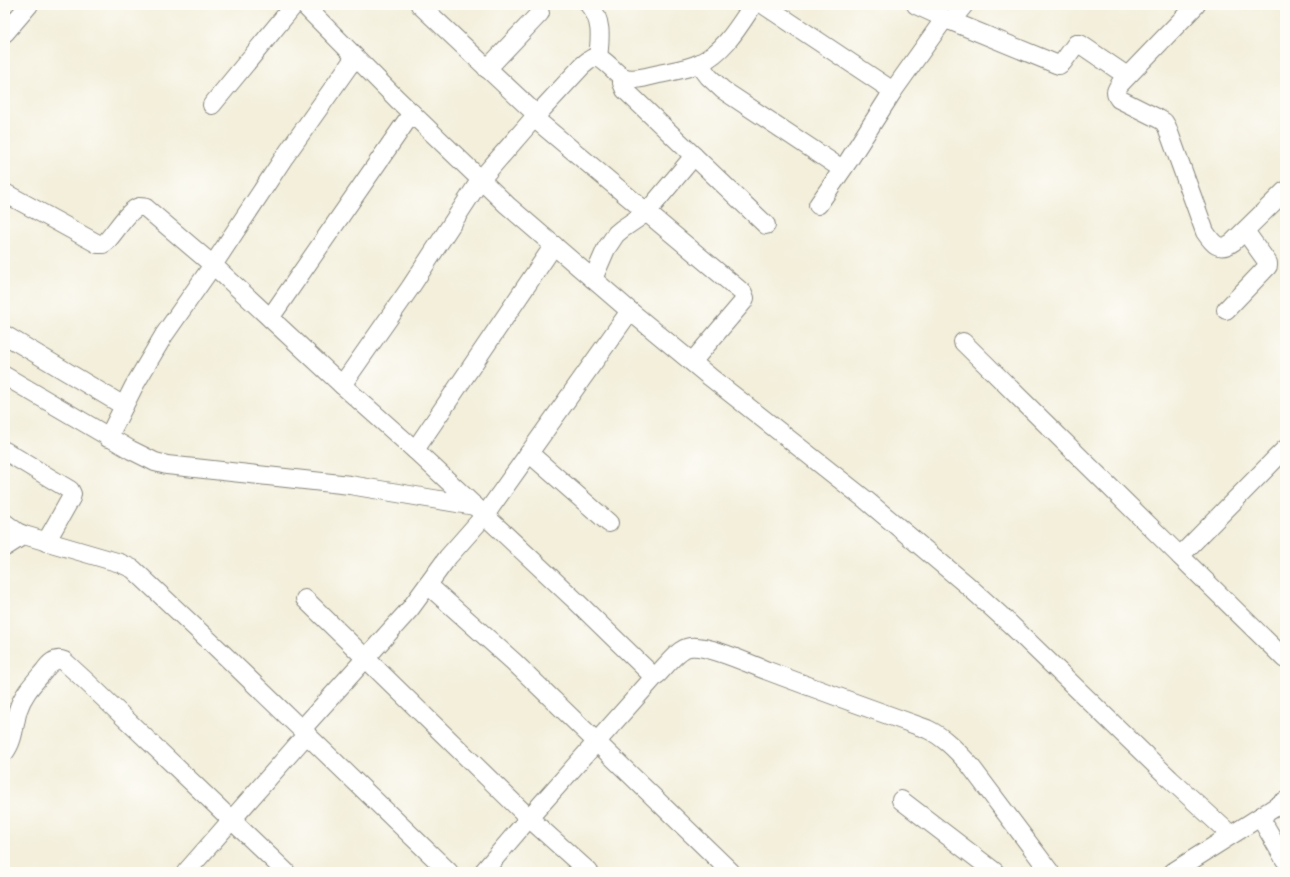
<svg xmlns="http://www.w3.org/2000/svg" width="1290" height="877" font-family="'Comic Neue',sans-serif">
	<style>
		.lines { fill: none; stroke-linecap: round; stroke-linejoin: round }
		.minor-casing { stroke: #88867c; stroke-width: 20 }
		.minor { stroke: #fff; stroke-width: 18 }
	</style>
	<rect width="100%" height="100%" fill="#fdfcf7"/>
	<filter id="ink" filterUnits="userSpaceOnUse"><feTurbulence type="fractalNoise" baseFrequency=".025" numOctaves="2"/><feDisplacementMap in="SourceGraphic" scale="8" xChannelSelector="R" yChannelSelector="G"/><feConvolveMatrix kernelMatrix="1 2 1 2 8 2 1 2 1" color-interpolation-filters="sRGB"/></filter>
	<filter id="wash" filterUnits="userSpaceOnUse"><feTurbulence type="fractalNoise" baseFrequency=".012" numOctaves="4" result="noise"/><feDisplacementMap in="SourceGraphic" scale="16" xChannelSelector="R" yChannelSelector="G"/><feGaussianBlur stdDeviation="0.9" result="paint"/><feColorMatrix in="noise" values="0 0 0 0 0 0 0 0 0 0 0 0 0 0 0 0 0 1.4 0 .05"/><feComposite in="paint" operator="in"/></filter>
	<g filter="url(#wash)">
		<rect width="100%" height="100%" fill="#f3efdb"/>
	</g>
	<g filter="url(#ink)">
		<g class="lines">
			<g class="minor-casing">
				<g id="minor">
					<polyline points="304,5 397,99 507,205 630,311 710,377 866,500 967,585 1010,624 1170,779 1231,835"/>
					<polyline points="420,5 537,115"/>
					<path d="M589,5C603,20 600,39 598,58"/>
					<polyline points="764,5 893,91"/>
					<polyline points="916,5 951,21 1056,64 1059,65 1063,62 1076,44 1080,44 1127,76"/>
					<path d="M1196,5L1120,84C1116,90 1114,93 1119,99L1159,119L1164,122L1167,127L1205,232C1213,244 1219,252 1233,242L1285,191"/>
					<polyline points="951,21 964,5"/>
					<polyline points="5,33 29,5"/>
					<polyline points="699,64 709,77 723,90 842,169"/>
					<polyline points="487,69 540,13"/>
					<polyline points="623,77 622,83 625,90 766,225"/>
					<polyline points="212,105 294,5"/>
					<polyline points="534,118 743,293 745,298 743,302 692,362"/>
					<path d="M5,193L98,244H103L106,242C114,234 129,209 139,207C141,207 144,207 146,208L213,265L342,385L415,450L577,602L651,674L656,675L658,674C666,666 679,648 690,647C707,644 750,664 768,671C821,691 874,710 927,729C944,737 956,750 969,764L1050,872"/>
					<polyline points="818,205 849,160 893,91 945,18"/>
					<polyline points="593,279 606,249 616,234 622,229 647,212 694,156"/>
					<polyline points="1226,310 1268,266 1268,263 1245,231"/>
					<polyline points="270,318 412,113"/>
					<polyline points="5,335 124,406"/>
					<polyline points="963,342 1180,556"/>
					<polyline points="5,376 131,450 155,462 167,465 350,485 475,506"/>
					<path d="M342,385L410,288L481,179L534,118L583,65C586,63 590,59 593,58C605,55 615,76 626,78C636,81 649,76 659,74C672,71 688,69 700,63C724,52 739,26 753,5"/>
					<polyline points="108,438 134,386 164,335 213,265 283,159 355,57"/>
					<polyline points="1285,449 1180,556 1285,659"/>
					<polyline points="415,450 554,245"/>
					<polyline points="5,451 70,490 72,494 71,498 46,542"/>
					<polyline points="529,453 609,523"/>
					<polyline points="5,523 17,532 24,535 120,563 133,569 217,648 449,872"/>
					<polyline points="5,547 24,535"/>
					<polyline points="428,585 514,662 731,872"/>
					<polyline points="305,599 529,818 589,872"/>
					<polyline points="302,729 410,609 448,557 485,515 630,311"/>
					<path d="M5,752C14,740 14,724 18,710C23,694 34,683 44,671C49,664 55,657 64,661L88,683L286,872"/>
					<polyline points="901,800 995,872"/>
					<polyline points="1260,817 1285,860"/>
					<polyline points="186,872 307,734"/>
					<polyline points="483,872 529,818 656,675"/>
					<polyline points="1173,872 1285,801"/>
				</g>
			</g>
			<use href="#minor" class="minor"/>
		</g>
	</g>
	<rect width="1290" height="877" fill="none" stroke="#fdfcf7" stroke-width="20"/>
</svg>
